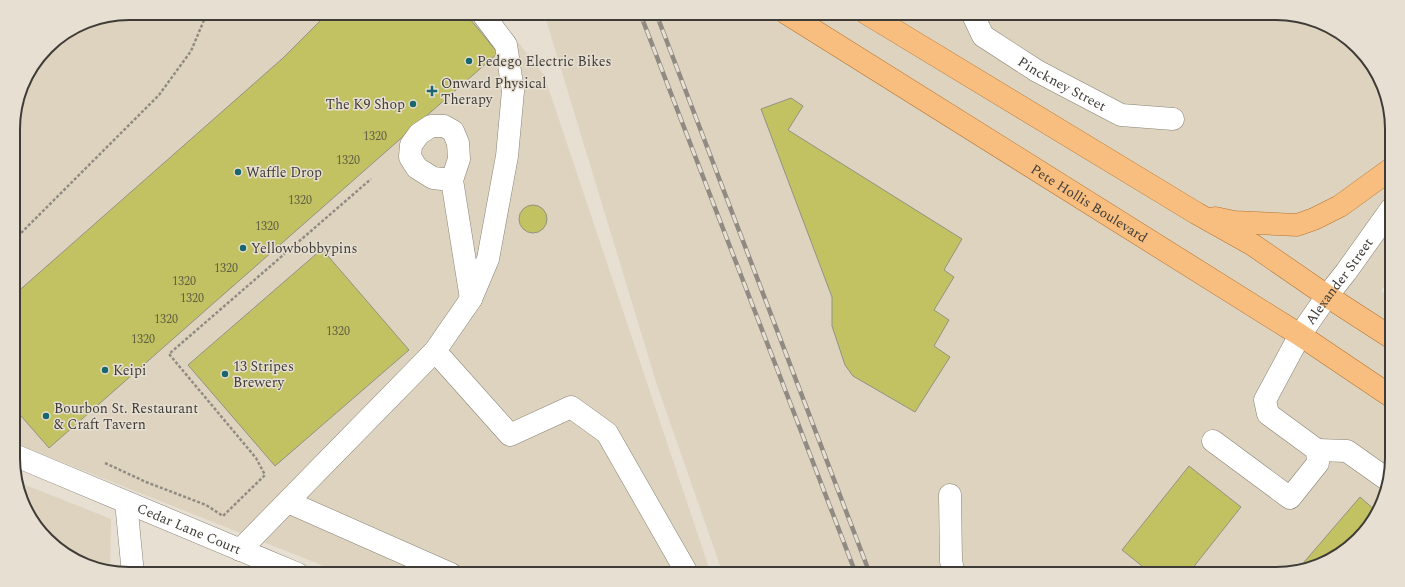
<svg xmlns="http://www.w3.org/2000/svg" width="1405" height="587" font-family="Spectral,serif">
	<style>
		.built { fill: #ddd3bf }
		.building { fill: #c2c262; stroke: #929284 }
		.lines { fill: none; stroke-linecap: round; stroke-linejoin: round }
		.minor-casing { stroke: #888275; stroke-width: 23 }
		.major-casing { stroke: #b5742f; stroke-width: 23 }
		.path { stroke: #918c83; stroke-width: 2.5; stroke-dasharray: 3 2; stroke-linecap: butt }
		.minor { stroke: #fff; stroke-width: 22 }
		.major { stroke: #f8be7f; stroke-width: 22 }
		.rail-casing { stroke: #908b82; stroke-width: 4.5 }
		.rail { stroke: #e6dfd2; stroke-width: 3; stroke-dasharray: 9; stroke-linecap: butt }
		.poi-dot { fill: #19666d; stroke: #e6dfd2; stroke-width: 1.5 }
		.labels { text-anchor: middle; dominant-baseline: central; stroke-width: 3; stroke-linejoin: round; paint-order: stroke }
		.number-label { font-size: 12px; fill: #605e42 }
		.poi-label { font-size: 14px; fill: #3f3c37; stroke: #e6dfd2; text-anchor: start }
		.street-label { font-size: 14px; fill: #3f3c37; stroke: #e6dfd2 }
		.rim { fill: none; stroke: #3f3c37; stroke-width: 2 }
	</style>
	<rect width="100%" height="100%" fill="#e6dfd2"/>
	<g class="built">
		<polygon points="129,13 495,13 544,75 711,574 344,574 14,443 13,122 25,78 52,42 85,22"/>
		<polygon points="544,13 1276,13 1320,22 1368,58 1391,114 1391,277 1381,291 1392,300 1392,458 1383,502 1340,554 1283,574 723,574 657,385"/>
		<polygon points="18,482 111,519 110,570 85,565 37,529"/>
	</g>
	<g class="building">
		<polygon points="325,13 465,13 498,53 49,448 14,408 14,295 283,58 321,20"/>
		<polygon points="791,98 803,106 788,130 962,239 944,270 954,277 934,310 949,320 934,346 950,357 915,412 853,376 845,365 832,326 832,297 761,109"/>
		<circle cx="533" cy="219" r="14"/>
		<polygon points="322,249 409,350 275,466 188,365"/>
		<polygon points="1189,466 1241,507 1188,574 1152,574 1122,550"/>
		<polygon points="1360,497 1376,511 1340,554 1299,568"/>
	</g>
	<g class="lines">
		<g class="minor-casing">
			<g id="minor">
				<path id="s1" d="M972,13L983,36L1037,71L1121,115L1173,119"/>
				<polyline points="452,180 433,178 417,168 410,157 411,145 419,134 431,126 444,126 453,131 458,143 459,159 452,180 471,299"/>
				<polyline points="435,351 510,435 571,407 607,433 687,573"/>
				<path id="s2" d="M1213,441L1290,498L1318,463L1317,450L1268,414L1265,400L1300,335L1327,296L1346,272L1391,209"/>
				<polyline points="1317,450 1347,451 1388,480"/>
				<path id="s3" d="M14,455L298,574"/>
				<polyline points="950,495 951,561 954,574"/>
				<polyline points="126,502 133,574"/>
				<polyline points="288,502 451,574"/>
				<polyline points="240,550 435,351 471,299 488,259 507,156 513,91 506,45 482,13"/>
			</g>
		</g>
		<g class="major-casing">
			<g id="major">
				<path id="s4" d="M786,13L1300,335L1392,397"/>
				<polyline points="866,13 1196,213 1253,245 1327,296 1392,338"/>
				<polyline points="1215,218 1234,222 1297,225 1314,219 1340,206 1391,169"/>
			</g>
		</g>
		<g class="path">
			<polyline points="14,240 159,95 191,51 207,13"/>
			<polyline points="105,463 146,482 206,505 223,516 265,475 256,458 169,354 371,179"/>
		</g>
		<use href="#minor" class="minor"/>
		<use href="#major" class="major"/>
		<g class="rail-casing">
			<g id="rail">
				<polyline points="640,13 856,574"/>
				<polyline points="656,13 870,574"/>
			</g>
		</g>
		<use href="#rail" class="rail"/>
	</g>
	<g class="poi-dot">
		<circle cx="469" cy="61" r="4"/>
		<path d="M430 85h4v4h4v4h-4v4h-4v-4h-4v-4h4z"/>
		<circle cx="413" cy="104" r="4"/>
		<circle cx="238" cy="172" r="4"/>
		<circle cx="243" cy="248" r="4"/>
		<circle cx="105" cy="370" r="4"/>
		<circle cx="225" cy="374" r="4"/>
		<circle cx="46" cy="416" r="4"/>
	</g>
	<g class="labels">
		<g class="number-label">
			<text x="375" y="136">1320</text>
			<text x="348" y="160">1320</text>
			<text x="300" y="200">1320</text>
			<text x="267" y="226">1320</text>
			<text x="226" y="268">1320</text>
			<text x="184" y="281">1320</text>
			<text x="192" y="298">1320</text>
			<text x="166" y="319">1320</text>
			<text x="338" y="331">1320</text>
			<text x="143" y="339">1320</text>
		</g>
		<g class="poi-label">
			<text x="477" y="61">Pedego Electric Bikes</text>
			<text x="441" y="83">Onward Physical<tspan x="441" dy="16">Therapy</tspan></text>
			<text x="405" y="104" text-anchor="end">The K9 Shop</text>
			<text x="246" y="172">Waffle Drop</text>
			<text x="251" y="248">Yellowbobbypins</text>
			<text x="233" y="366">13 Stripes<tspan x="233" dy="16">Brewery</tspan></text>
			<text x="113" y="370">Keipi</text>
			<text x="54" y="408">Bourbon St. Restaurant<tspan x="54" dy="16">&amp; Craft Tavern</tspan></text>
		</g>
		<g class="street-label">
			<text stroke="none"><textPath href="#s1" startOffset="118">Pinckney Street</textPath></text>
			<text stroke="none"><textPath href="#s4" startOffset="358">Pete Hollis Boulevard</textPath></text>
			<text stroke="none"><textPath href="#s2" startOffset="369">Alexander Street</textPath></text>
			<text stroke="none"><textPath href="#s3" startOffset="190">Cedar Lane Court</textPath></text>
		</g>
	</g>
	<path d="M0 0H1405V587H0ZM129 20H1276A109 109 0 0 1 1385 129V458A109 109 0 0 1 1276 567H129A109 109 0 0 1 20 458V129A109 109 0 0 1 129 20Z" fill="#e6dfd2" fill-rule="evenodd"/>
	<path class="rim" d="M129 20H1276A109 109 0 0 1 1385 129V458A109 109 0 0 1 1276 567H129A109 109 0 0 1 20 458V129A109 109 0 0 1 129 20Z"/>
</svg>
